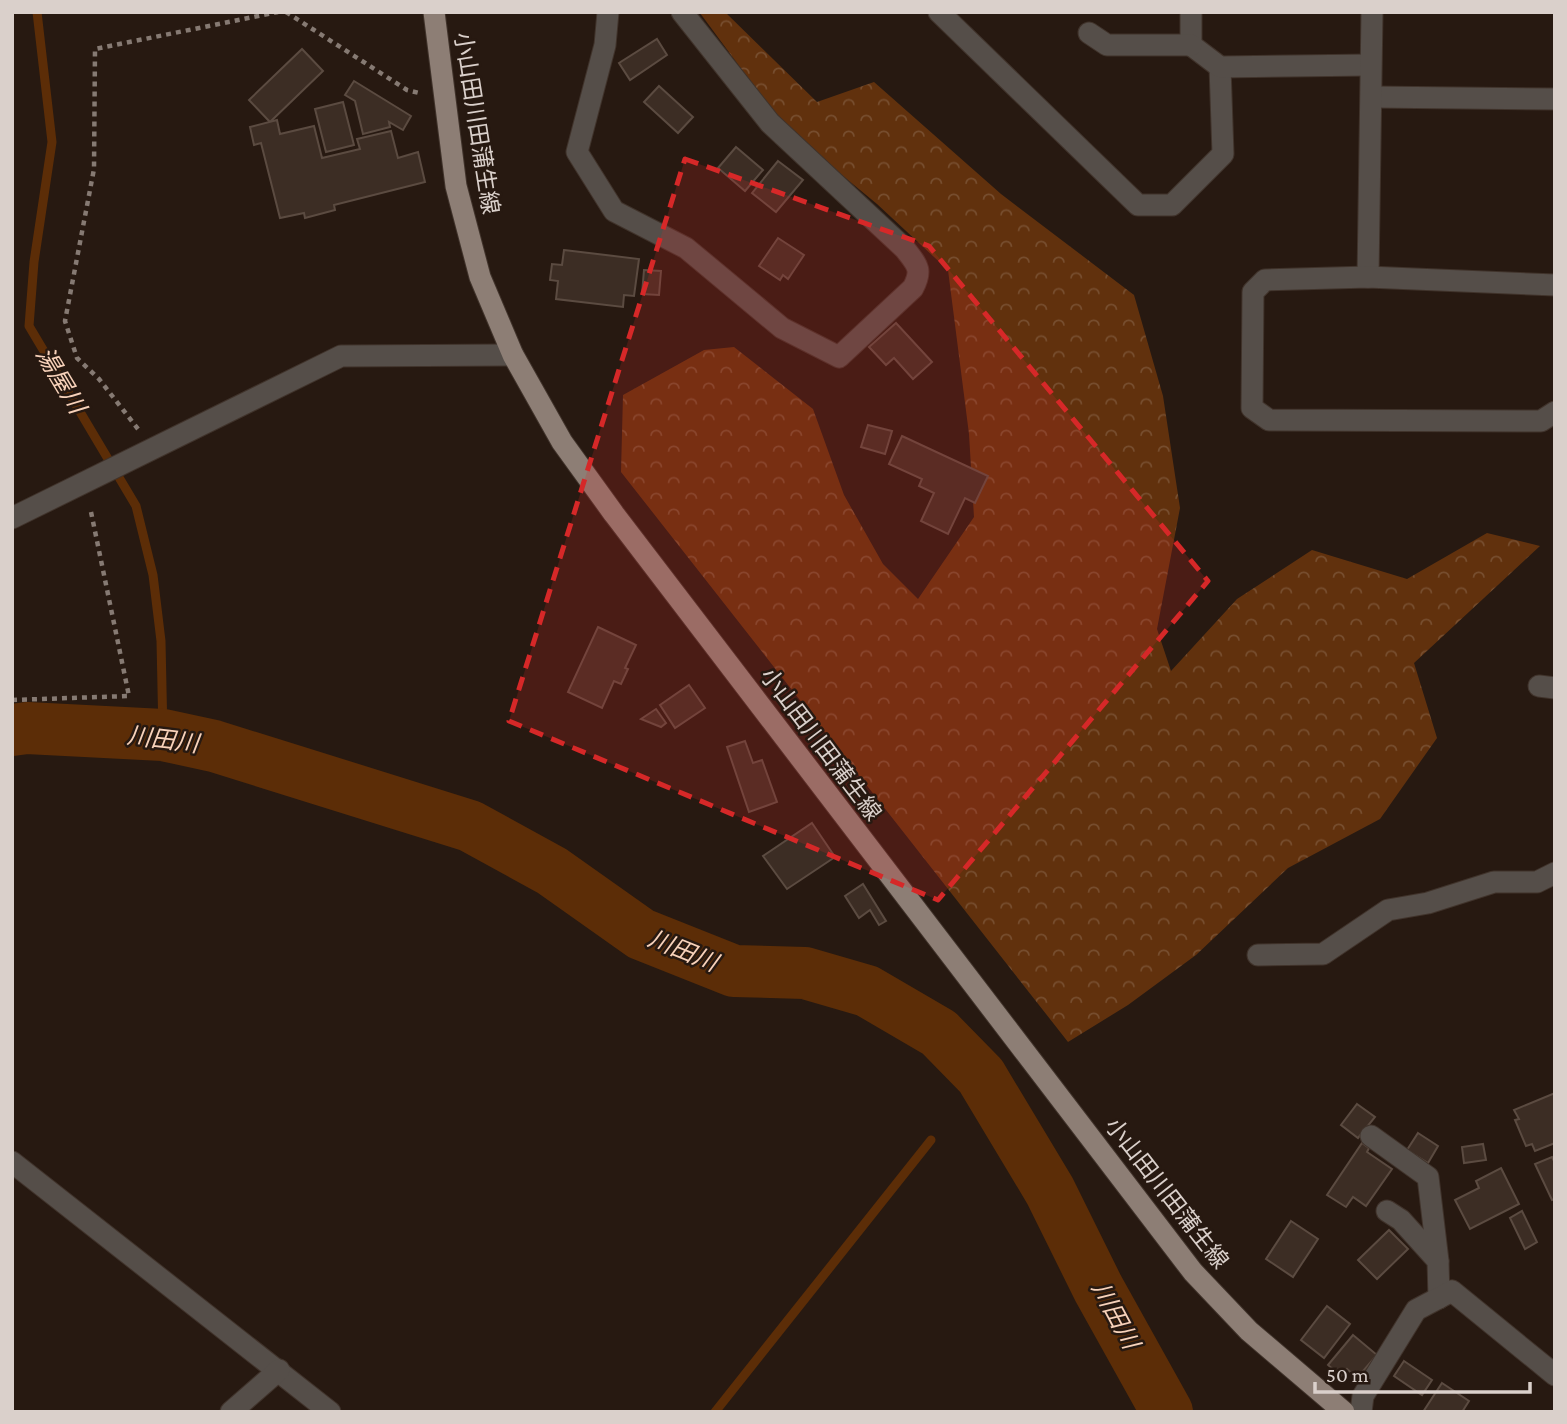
<svg xmlns="http://www.w3.org/2000/svg" width="1567" height="1424" font-family="'Crimson Pro','Noto Sans JP',serif">
	<style>
		.forest { fill: url(#forest-crowns) }
		.lines { fill: none; stroke-linecap: round; stroke-linejoin: round }
		.stream { stroke: #5c2d07; stroke-width: 9 }
		.river { stroke: #5c2d07; stroke-width: 52 }
		.building { fill: #3c2d24; stroke: #5b4b41; stroke-width: 2 }
		.minor-casing { stroke: #40332b; stroke-width: 23 }
		.major-casing { stroke: #40332b; stroke-width: 23 }
		.path { stroke: #867a73; stroke-width: 4.5; stroke-dasharray: 5 5; stroke-linecap: butt }
		.minor { stroke: #554e49; stroke-width: 21 }
		.major { stroke: #8d7e75; stroke-width: 21 }
		.marked { fill: #d62828; fill-opacity: 0.2; stroke: #d62828; stroke-width: 5; stroke-dasharray: 14 9; stroke-linejoin: round }
		.labels { text-anchor: middle; dominant-baseline: central; stroke-width: 5; stroke-linejoin: round; paint-order: stroke }
		.street-label { font-size: 23px; fill: #dad0cb; stroke: #271911 }
		.water-label { font-size: 24px; font-style: italic; fill: #f8d2ba; stroke: #271911 }
	</style>
	<defs>
		<pattern id="forest-crowns" width="20" height="18" patternUnits="userSpaceOnUse" patternTransform="scale(1.75)"><rect width="20" height="18" fill="#61310d"/><path d="M2 6a3 3 0 1 1 6 0M12 15a3 3 0 1 1 6 0" fill="none" stroke="#774e2f"/></pattern>
	</defs>
	<rect width="100%" height="100%" fill="#271911"/>
	<polygon class="forest" points="725,12 817,102 874,82 1001,194 1134,295 1163,396 1180,508 1157,629 1171,671 1237,599 1312,550 1407,579 1487,533 1540,546 1414,663 1437,738 1380,819 1288,868 1196,955 1128,1005 1068,1042 621,472 623,395 704,350 734,347 813,409 844,495 883,564 918,599 974,517 969,434 948,270 877,204 785,128 700,13"/>
	<g class="lines">
		<g class="stream">
			<polyline points="37,12 52,142 34,262 29,326 136,506 153,575 161,641 163,735"/>
			<polyline points="715,1412 931,1140"/>
		</g>
		<polyline class="river" points="12,730 27,728 163,735 214,746 470,826 552,871 641,934 734,971 805,973 867,991 939,1033 981,1076 1050,1191 1098,1288 1167,1412"/>
	</g>
	<g class="building">
		<polygon points="657,39 667,55 630,80 619,63"/>
		<polygon points="302,49 323,71 270,122 249,100"/>
		<polygon points="354,81 411,116 403,130 389,122 390,127 363,134 355,101 345,95"/>
		<polygon points="659,86 693,117 678,133 644,102"/>
		<polygon points="343,102 354,145 326,152 315,109"/>
		<polygon points="277,120 280,134 314,126 322,158 360,149 357,139 391,131 398,158 418,152 425,182 334,205 335,210 305,218 304,213 280,218 261,143 254,145 250,127"/>
		<polygon points="736,147 763,170 745,191 718,168"/>
		<polygon points="778,161 803,180 776,212 752,193"/>
		<polygon points="778,238 804,255 788,279 783,275 780,280 759,266"/>
		<polygon points="564,250 639,259 634,296 624,295 623,307 556,299 558,281 550,280 552,264 562,265"/>
		<polygon points="644,270 661,271 659,295 642,294"/>
		<polygon points="896,323 932,362 913,379 894,358 886,365 869,347"/>
		<polygon points="868,425 892,431 885,454 861,447"/>
		<polygon points="902,436 988,476 975,503 965,498 948,534 921,521 934,493 919,486 922,479 889,464"/>
		<polygon points="598,627 636,645 625,668 628,669 621,684 614,681 602,708 568,692"/>
		<polygon points="689,685 705,708 675,728 660,705"/>
		<polygon points="656,709 666,723 661,727 641,719"/>
		<polygon points="745,741 753,763 762,760 777,802 749,812 727,747"/>
		<polygon points="812,823 835,857 787,889 763,856"/>
		<polygon points="863,884 886,921 879,925 870,910 859,918 845,896"/>
		<polygon points="1555,1093 1555,1143 1535,1151 1532,1144 1526,1146 1515,1120 1519,1119 1514,1110"/>
		<polygon points="1357,1104 1375,1117 1358,1138 1341,1125"/>
		<polygon points="1418,1133 1438,1146 1428,1163 1407,1150"/>
		<polygon points="1362,1143 1369,1148 1367,1152 1392,1169 1366,1206 1353,1197 1346,1207 1327,1195"/>
		<polygon points="1483,1144 1486,1160 1464,1163 1462,1147"/>
		<polygon points="1552,1157 1555,1163 1555,1199 1552,1200 1535,1164"/>
		<polygon points="1501,1168 1519,1204 1470,1229 1455,1200 1479,1188 1476,1181"/>
		<polygon points="1522,1211 1537,1242 1525,1249 1510,1218"/>
		<polygon points="1291,1221 1318,1239 1293,1277 1266,1259"/>
		<polygon points="1389,1230 1408,1249 1377,1279 1358,1260"/>
		<polygon points="1327,1306 1350,1324 1324,1358 1301,1340"/>
		<polygon points="1353,1335 1377,1355 1357,1378 1347,1369 1341,1376 1328,1365"/>
		<polygon points="1404,1361 1432,1380 1422,1395 1394,1376"/>
		<polygon points="1442,1383 1469,1401 1462,1412 1423,1412"/>
	</g>
	<g class="lines">
		<g class="minor-casing">
			<g id="minor">
				<path d="M608,12L605,45L577,152L614,211L686,248L782,328L839,357L913,288C923,269 917,265 905,249L770,123L682,12"/>
				<polyline points="939,12 1138,205 1172,205 1223,154 1220,67"/>
				<polyline points="1191,12 1191,45 1220,67 1370,65"/>
				<polyline points="1089,33 1107,45 1191,45"/>
				<polyline points="1372,97 1555,99"/>
				<polyline points="1368,277 1372,12"/>
				<polyline points="1555,285 1368,277 1265,280 1253,292 1252,408 1269,420 1541,421 1555,412"/>
				<polyline points="12,518 341,356 513,355"/>
				<polyline points="1539,686 1555,688"/>
				<polyline points="1258,955 1323,954 1388,910 1428,903 1494,882 1537,882 1555,873"/>
				<polyline points="1371,1136 1428,1177 1438,1261"/>
				<polyline points="12,1162 330,1412"/>
				<polyline points="1387,1211 1401,1220 1438,1261 1439,1298"/>
				<polyline points="231,1412 279,1370"/>
				<polyline points="1361,1412 1363,1396 1416,1310 1452,1291 1555,1375"/>
			</g>
		</g>
		<g class="major-casing">
			<polyline id="major" points="434,12 456,186 480,277 513,355 562,442 614,514 1193,1272 1249,1331 1344,1412"/>
		</g>
		<g class="path">
			<polyline points="286,12 407,90 419,93"/>
			<polyline points="138,429 99,379 77,358 65,321 94,169 95,49 278,12"/>
			<polyline points="12,700 129,696 90,507"/>
		</g>
		<use href="#minor" class="minor"/>
		<use href="#major" class="major"/>
	</g>
	<path class="marked" d="M685,159L929,246L1208,581L938,900L509,721Z"/>
	<g class="labels">
		<g class="street-label">
			<text transform="translate(477 123) rotate(81)">小山田川田蒲生線</text>
			<text transform="translate(821 744) rotate(53)">小山田川田蒲生線</text>
			<text transform="translate(1167 1193) rotate(52)">小山田川田蒲生線</text>
		</g>
		<g class="water-label">
			<text transform="translate(61 380) rotate(59)">湯屋川</text>
			<text transform="translate(163 739) rotate(7)">川田川</text>
			<text transform="translate(683 950) rotate(22)">川田川</text>
			<text transform="translate(1116 1315) rotate(62)">川田川</text>
		</g>
	</g>
	<rect width="1567" height="1424" fill="none" stroke="#dad0cb" stroke-width="28"/>
	<path d="M1315 1382v10h215v-10" fill="none" stroke="#dad0cb" stroke-width="3.5"/>
	<text x="1326" y="1382" font-size="21" fill="#dad0cb" stroke="#271911" stroke-width="5" paint-order="stroke">50 m</text>
</svg>
